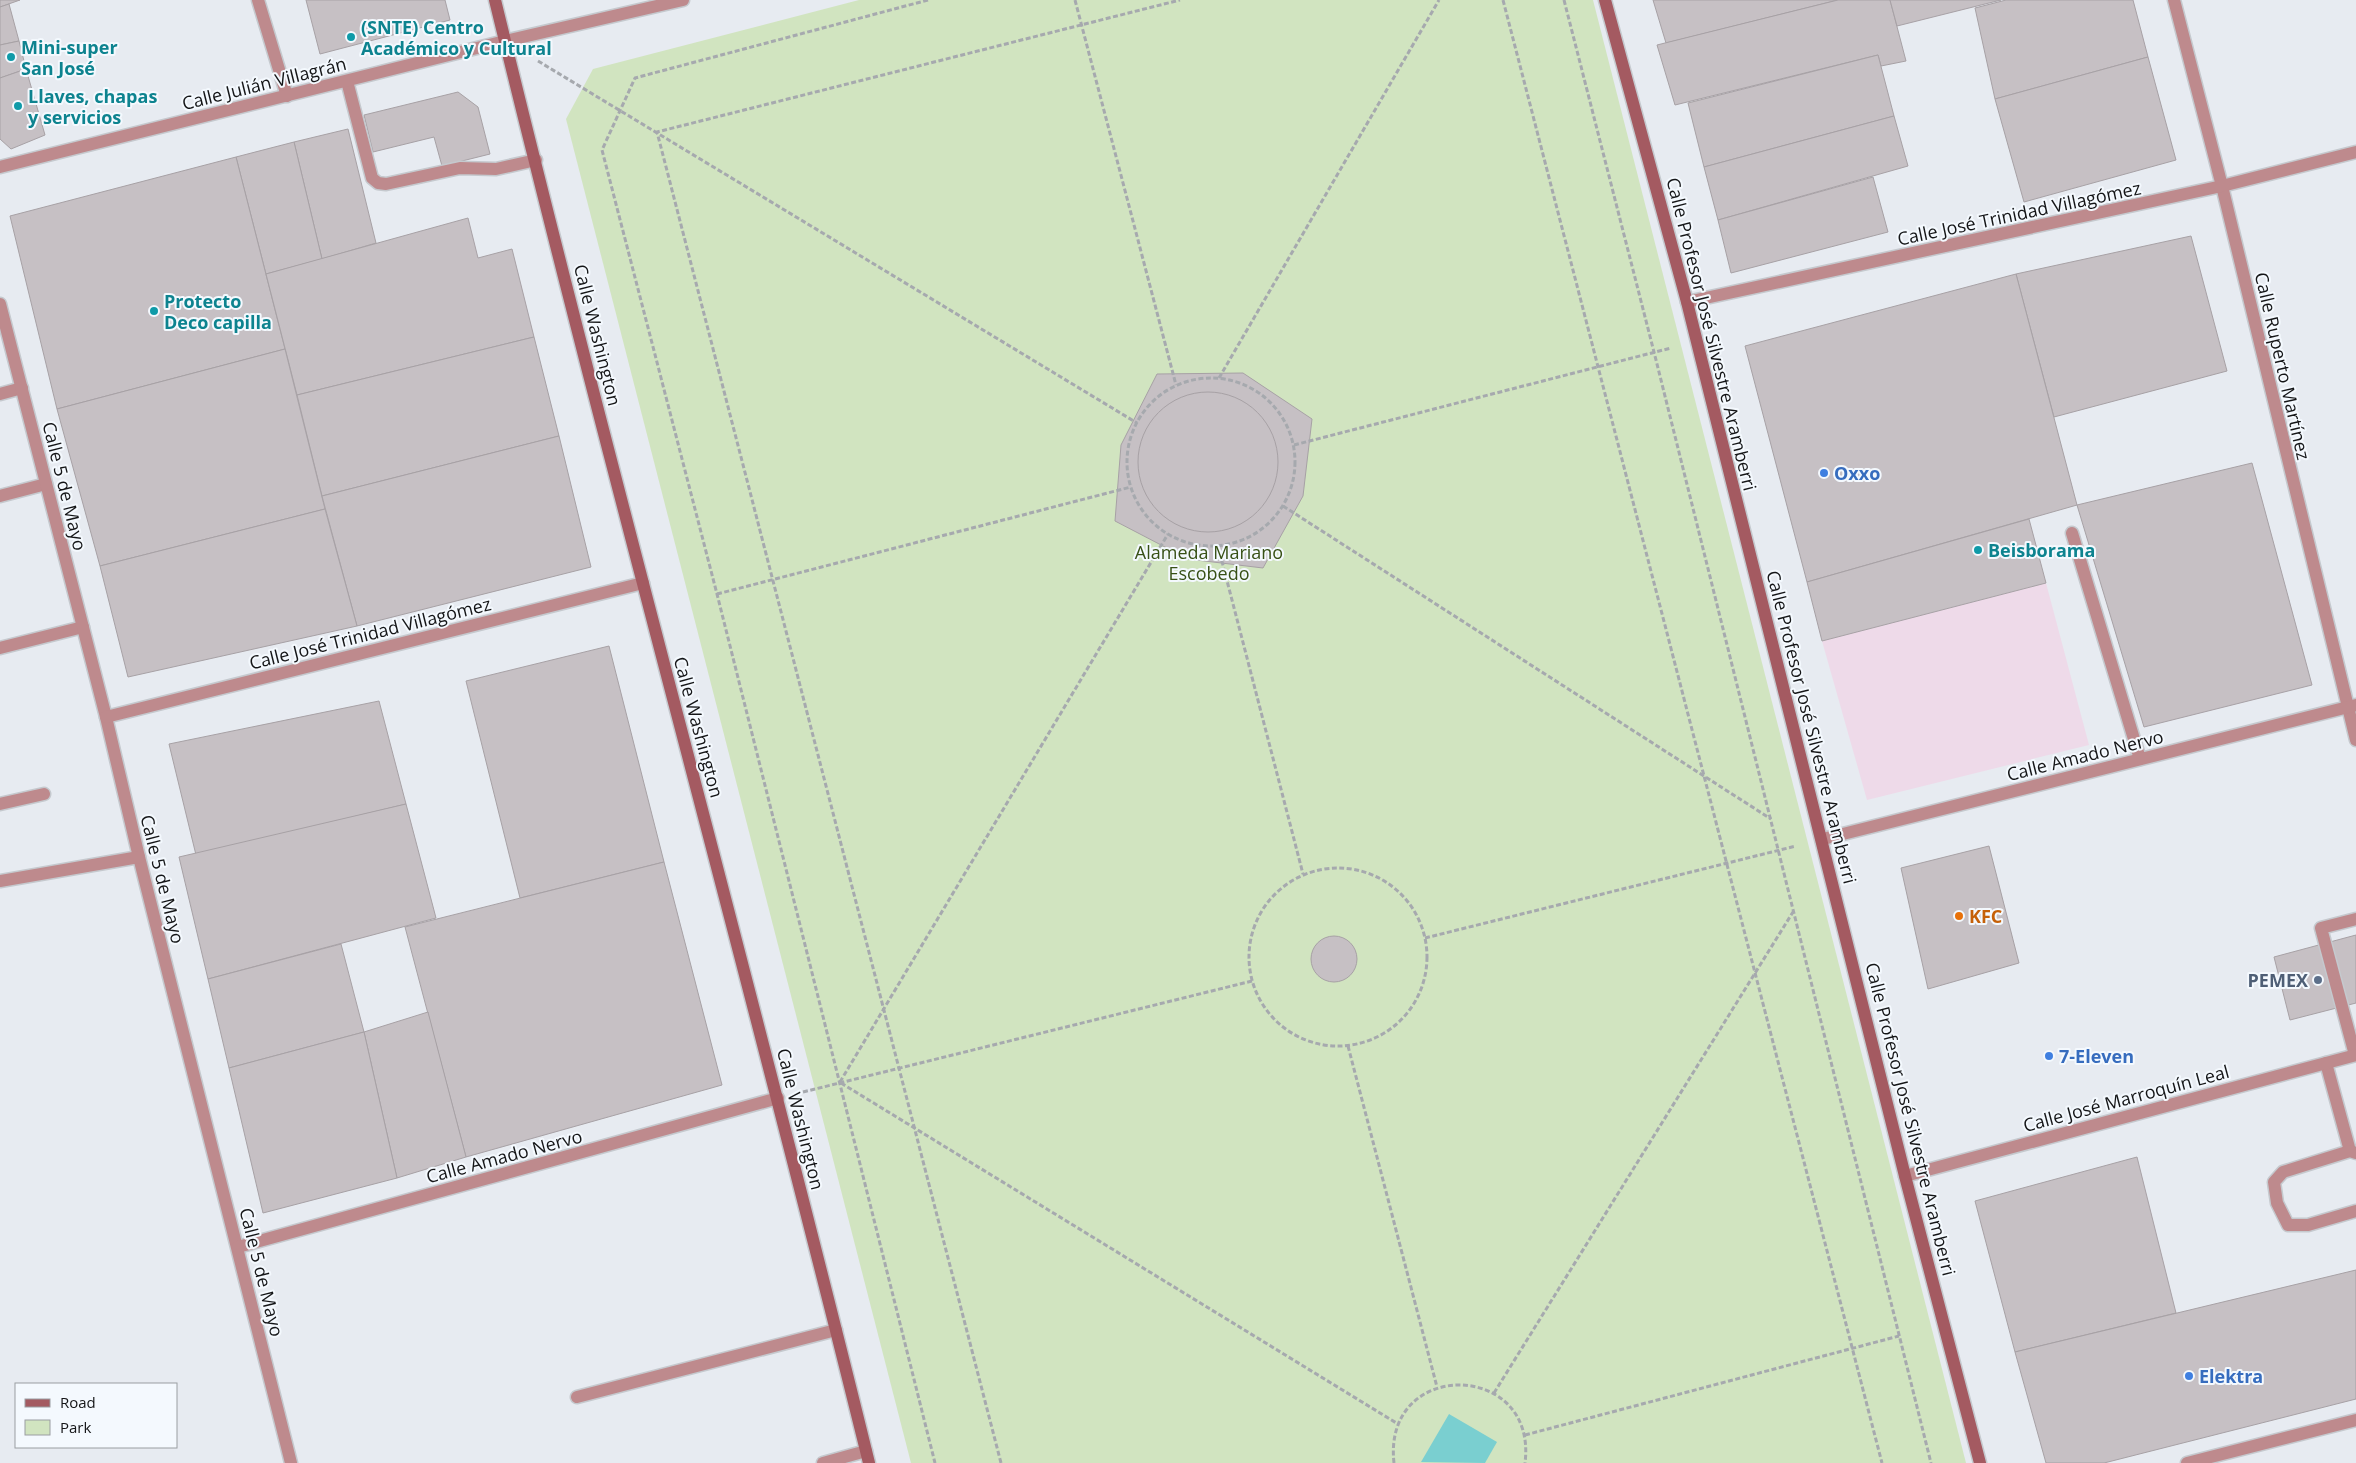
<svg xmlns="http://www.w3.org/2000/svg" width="2356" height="1463" font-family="'Open Sans',sans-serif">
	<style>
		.commercial { fill: #eedae9 }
		.green { fill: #d1e4c0 }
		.water { fill: #7acfd0 }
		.building { fill: #c6c0c4; stroke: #a7a1a5 }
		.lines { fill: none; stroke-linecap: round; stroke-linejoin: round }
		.service-casing { stroke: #c5c9ce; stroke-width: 15 }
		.minor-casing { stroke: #c5c9ce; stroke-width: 15 }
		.tertiary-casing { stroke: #c5c9ce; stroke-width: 15 }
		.secondary-casing { stroke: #c5c9ce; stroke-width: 15 }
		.path { stroke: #a6a9ae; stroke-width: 3; stroke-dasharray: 5 2.5; stroke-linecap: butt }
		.service { stroke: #be8a8d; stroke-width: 12 }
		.minor { stroke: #be8a8d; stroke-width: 12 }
		.tertiary { stroke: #be8a8d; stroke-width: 12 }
		.secondary { stroke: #a45a61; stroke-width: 12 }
		.culture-dot { fill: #0f9aa8; stroke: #f4f9fe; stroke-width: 2 }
		.shop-dot { fill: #3f7fe0; stroke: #f4f9fe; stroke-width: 2 }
		.food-dot { fill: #e8710a; stroke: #f4f9fe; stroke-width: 2 }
		.service-dot { fill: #5c6f8a; stroke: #f4f9fe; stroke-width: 2 }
		.labels { text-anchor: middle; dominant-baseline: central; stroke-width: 4; stroke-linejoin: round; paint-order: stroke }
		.culture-label { font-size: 18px; font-weight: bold; fill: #0d838f; stroke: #f4f9fe; text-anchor: start }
		.street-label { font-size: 18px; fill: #141517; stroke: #f4f9fe }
		.shop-label { font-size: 18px; font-weight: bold; fill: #366cbe; stroke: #f4f9fe; text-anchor: start }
		.park-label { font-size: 18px; fill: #375015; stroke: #f4f9fe }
		.food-label { font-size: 18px; font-weight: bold; fill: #c56008; stroke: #f4f9fe; text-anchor: start }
		.service-label { font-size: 18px; font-weight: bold; fill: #4e5e75; stroke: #f4f9fe; text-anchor: end }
	</style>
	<rect width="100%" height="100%" fill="#e7ebf1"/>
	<polygon class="commercial" points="2046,583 2089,745 1867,800 1822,641"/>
	<polygon class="green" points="859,0 1593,0 1966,1463 911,1463 566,119 593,69"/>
	<polygon class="water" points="1449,1414 1497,1442 1485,1463 1421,1462"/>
	<g class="building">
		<polygon points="0,0 20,0 0,7"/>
		<polygon points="306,0 445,0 450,20 320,54"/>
		<polygon points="1653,0 1838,0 1666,43"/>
		<polygon points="1838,0 1890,0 1906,61 1881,66 1878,55 1675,105 1657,45"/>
		<polygon points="1890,0 2001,0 1897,26"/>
		<polygon points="2006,0 2133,0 2148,57 1995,99 1975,8"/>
		<polygon points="9,4 19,41 0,45 0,7"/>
		<polygon points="19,41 26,69 0,78 0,45"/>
		<polygon points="1878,55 1894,116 1704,167 1688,103"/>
		<polygon points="2148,57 2176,160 2024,202 1995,99"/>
		<polygon points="26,69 45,135 11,149 0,139 0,78"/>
		<polygon points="458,92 478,107 490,154 442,166 434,137 373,152 364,115"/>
		<polygon points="1894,116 1908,166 1718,220 1704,167"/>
		<polygon points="348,129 376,243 322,259 294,142"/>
		<polygon points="294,142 322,259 266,274 236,157"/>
		<polygon points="236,157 285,349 57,409 10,216"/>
		<polygon points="1873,177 1888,232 1731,273 1718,220"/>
		<polygon points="468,218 478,258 512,249 534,337 297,395 266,274"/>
		<polygon points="2191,236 2227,371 2054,417 2016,274"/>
		<polygon points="2016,274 2077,505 1807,582 1745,346"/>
		<polygon points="534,337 559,436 322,496 297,395"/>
		<polygon points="285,349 325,509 100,566 57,409"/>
		<polygon points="1243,373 1312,419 1303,496 1263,568 1188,559 1115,521 1121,445 1157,374"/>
		<circle cx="1208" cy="462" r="70"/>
		<polygon points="559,436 591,567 357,626 322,496"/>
		<polygon points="2252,463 2312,685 2144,727 2077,505"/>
		<polygon points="325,509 357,626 128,677 100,566"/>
		<polygon points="2029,519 2046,583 1822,641 1807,582"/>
		<polygon points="609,646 664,862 520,898 466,681"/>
		<polygon points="379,701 406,804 196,855 169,744"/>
		<polygon points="406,804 436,918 208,979 179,857"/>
		<polygon points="1989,846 2019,963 1928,989 1901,868"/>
		<polygon points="664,862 722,1085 466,1157 405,927"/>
		<polygon points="2356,935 2356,1003 2290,1020 2274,957"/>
		<circle cx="1334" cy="959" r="23"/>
		<polygon points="341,944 364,1032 229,1068 208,979"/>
		<polygon points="428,1012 466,1157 397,1178 364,1032"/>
		<polygon points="364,1032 397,1178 263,1213 229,1068"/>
		<polygon points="2137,1157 2176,1313 2015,1352 1975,1201"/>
		<polygon points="2356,1270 2356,1399 2104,1463 2046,1463 2015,1352"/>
	</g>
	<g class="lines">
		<g class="service-casing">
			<g id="service">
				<polyline points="258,0 287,96"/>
				<polyline points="347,81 372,178 378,183 386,184 460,168 496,169 536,160"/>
				<polyline points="0,394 22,388"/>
				<polyline points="0,496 46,484"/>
				<polyline points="2072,533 2140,759"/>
				<polyline points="0,648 83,627"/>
				<polyline points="0,804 44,794"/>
				<polyline points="2355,1055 2321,928 2356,919"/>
				<polyline points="2326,1063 2350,1151"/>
				<polyline points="2356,1153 2350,1151 2283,1172 2274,1182 2277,1203 2288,1225 2308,1225 2356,1211"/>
				<polyline points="577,1397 836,1330"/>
			</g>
		</g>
		<g class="minor-casing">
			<g id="minor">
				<polyline points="2174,0 2222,186 2356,740"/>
				<polyline points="0,167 505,41"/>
				<polyline points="1687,302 2222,186 2356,152"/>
				<polyline points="0,304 106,717 139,857 291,1463"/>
				<polyline points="106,717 643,583"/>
				<polyline points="1823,839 2356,705"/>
				<polyline points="0,881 139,857"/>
				<polyline points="1905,1176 2356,1055"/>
				<polyline points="238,1247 778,1098"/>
				<polyline points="823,1463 866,1451"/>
				<polyline points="2187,1463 2356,1420"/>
			</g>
		</g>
		<g class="tertiary-casing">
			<polyline id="tertiary" points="505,41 683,0"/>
		</g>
		<g class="secondary-casing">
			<g id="secondary">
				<path d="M495,0C614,489 749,974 869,1463"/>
				<polyline points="1605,0 1687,302 1905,1176 1980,1463"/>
			</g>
		</g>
		<g class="path">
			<polyline points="928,0 635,78 602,150 717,594 935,1463"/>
			<polyline points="1075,0 1176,385"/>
			<polyline points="1503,0 1882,1463"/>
			<polyline points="1564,0 1654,352 1931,1463"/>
			<polyline points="538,61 1137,423"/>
			<polyline points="1219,378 1439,0"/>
			<circle cx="1211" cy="462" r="84"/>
			<polyline points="1294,445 1671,348"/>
			<polyline points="1283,506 1771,819"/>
			<polyline points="1218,546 1303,874"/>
			<polyline points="717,594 1131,487"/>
			<circle cx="1338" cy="957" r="89"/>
			<polyline points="1425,938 1796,846"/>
			<polyline points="1348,1046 1437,1387"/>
			<polyline points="840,1082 1168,534"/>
			<polyline points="841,1083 1398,1424"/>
			<polyline points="803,1092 1252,981"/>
			<polyline points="1494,1393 1793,912"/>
			<polyline points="1525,1435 1899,1336"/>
			<polyline points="1001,1463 657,132 1180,0"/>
			<path d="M1394,1463C1382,1358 1538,1360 1525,1463"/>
		</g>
		<use href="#service" class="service"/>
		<use href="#minor" class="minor"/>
		<use href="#tertiary" class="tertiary"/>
		<use href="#secondary" class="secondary"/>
	</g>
	<g class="culture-dot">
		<circle cx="351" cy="37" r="5"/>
		<circle cx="11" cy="57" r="5"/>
		<circle cx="18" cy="106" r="5"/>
		<circle cx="154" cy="311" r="5"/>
		<circle cx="1978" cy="550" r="5"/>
	</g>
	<g class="shop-dot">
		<circle cx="1824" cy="473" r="5"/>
		<circle cx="2049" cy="1056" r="5"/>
		<circle cx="2189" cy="1376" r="5"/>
	</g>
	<circle class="food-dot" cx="1959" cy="916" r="5"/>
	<circle class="service-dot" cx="2318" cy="980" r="5"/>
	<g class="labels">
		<g class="culture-label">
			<text x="361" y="27">(SNTE) Centro<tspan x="361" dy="21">Académico y Cultural</tspan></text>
			<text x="21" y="47">Mini-super<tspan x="21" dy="21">San José</tspan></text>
			<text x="28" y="96">Llaves, chapas<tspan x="28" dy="21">y servicios</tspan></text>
			<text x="164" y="301">Protecto<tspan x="164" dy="21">Deco capilla</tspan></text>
			<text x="1988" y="550">Beisborama</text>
		</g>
		<g class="street-label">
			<text transform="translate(264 83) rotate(-14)">Calle Julián Villagrán</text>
			<text transform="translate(2019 213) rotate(-12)">Calle José Trinidad Villagómez</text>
			<text transform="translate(1712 334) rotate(76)">Calle Profesor José Silvestre Aramberri</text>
			<text transform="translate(598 335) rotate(76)">Calle Washington</text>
			<text transform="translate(2283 366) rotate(77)">Calle Ruperto Martínez</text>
			<text transform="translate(65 486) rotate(76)">Calle 5 de Mayo</text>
			<text transform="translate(370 633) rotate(-14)">Calle José Trinidad Villagómez</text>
			<text transform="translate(699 727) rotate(75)">Calle Washington</text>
			<text transform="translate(1812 727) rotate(76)">Calle Profesor José Silvestre Aramberri</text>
			<text transform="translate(2085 755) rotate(-14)">Calle Amado Nervo</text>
			<text transform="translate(163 879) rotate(76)">Calle 5 de Mayo</text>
			<text transform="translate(2126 1098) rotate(-15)">Calle José Marroquín Leal</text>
			<text transform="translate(801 1119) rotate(76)">Calle Washington</text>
			<text transform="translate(1911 1119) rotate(76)">Calle Profesor José Silvestre Aramberri</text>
			<text transform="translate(504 1156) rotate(-15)">Calle Amado Nervo</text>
			<text transform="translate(262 1272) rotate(76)">Calle 5 de Mayo</text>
		</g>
		<g class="shop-label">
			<text x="1834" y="473">Oxxo</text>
			<text x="2059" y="1056">7-Eleven</text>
			<text x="2199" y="1376">Elektra</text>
		</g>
		<g class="park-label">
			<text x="1209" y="552">Alameda Mariano<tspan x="1209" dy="21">Escobedo</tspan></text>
		</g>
		<g class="food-label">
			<text x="1969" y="916">KFC</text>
		</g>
		<g class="service-label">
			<text x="2308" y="980">PEMEX</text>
		</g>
	</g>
	<rect x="15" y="1383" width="162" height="65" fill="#f4f9fe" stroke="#9a9ea2"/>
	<rect x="25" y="1399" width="25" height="8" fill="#a45a61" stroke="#9a9ea2"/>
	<text x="60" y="1408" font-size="15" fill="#141517">Road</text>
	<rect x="25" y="1420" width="25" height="15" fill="#d1e4c0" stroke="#9a9ea2"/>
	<text x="60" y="1433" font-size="15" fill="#141517">Park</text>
</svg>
